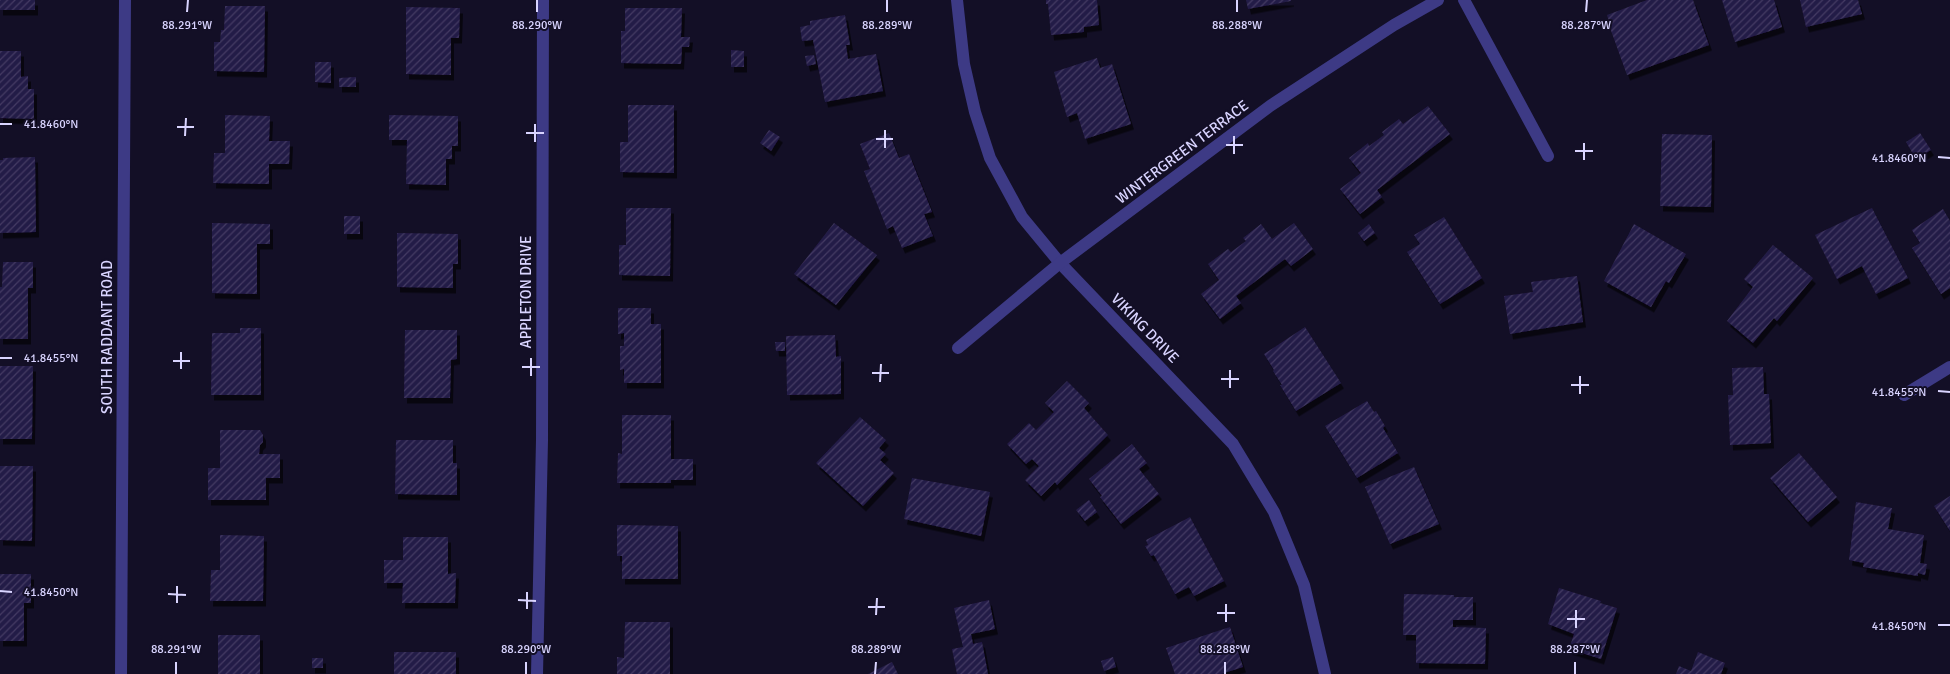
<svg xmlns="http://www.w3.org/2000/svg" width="1950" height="674" font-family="Signika,sans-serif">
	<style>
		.building { fill: url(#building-hatch); filter: url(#shadow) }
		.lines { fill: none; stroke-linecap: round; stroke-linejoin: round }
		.street { stroke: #3d3a85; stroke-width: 12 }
		.ticks { fill: none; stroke: #d9d4ff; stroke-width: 2 }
		.labels { text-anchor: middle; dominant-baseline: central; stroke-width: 4; stroke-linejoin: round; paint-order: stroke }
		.street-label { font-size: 15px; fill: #d9d4ff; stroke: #130f26 }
		.ticks-label { font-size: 12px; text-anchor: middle; fill: #d9d4ff; stroke: #130f26; stroke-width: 4; stroke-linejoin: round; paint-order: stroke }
	</style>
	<defs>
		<pattern id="building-hatch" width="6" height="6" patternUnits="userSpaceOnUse" patternTransform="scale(1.25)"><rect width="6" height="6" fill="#241b47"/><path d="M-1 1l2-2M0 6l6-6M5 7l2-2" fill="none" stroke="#433b63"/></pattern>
		<filter id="shadow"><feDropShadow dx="3" dy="5.5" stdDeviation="0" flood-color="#0009"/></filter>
	</defs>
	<rect width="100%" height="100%" fill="#130f26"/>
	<g class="building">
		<rect x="0" y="0" width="35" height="10"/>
		<polygon points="1046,0 1097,0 1099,25 1084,27 1084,32 1051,35 1048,4 1046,4"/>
		<polygon points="1246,0 1291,0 1291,1 1248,9"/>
		<polygon points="1647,0 1693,0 1709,45 1627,75 1609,25 1610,25 1607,15"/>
		<polygon points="1722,0 1774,0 1782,27 1735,42"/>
		<polygon points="1800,0 1858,0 1862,14 1806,27"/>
		<polygon points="225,6 265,6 264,72 214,71 214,42 220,42 221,30 224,30"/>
		<polygon points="406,7 460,8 459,38 451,38 451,75 406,74"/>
		<polygon points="625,8 682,8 681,37 690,37 689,47 682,47 681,64 621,63 621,31 625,31"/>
		<polygon points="845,15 850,45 846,45 848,59 876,54 883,91 825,102 813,40 802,41 800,27 810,25 810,21"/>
		<polygon points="731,50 744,51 744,67 731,67"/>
		<polygon points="0,51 21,51 21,77 28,76 28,89 34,89 34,119 0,118"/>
		<polygon points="814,55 816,64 807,66 805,56"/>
		<polygon points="1097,58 1100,68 1112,64 1131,124 1085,139 1077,113 1067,117 1054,72"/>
		<polygon points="315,62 331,62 331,83 315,82"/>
		<polygon points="356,77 356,87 339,87 339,78"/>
		<polygon points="628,105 674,105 674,173 620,172 620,142 628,142"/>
		<polygon points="1428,106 1450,134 1377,190 1382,197 1360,214 1340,189 1361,173 1349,158 1368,143 1369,146 1384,135 1382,132 1399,119 1403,124"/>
		<polygon points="225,115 270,116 269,141 290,141 289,164 269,164 269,184 213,183 214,153 225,153"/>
		<polygon points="389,115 458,116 458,146 452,146 452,159 446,159 446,185 406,184 407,140 389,140"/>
		<polygon points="769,130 780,137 771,151 760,143"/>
		<polygon points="889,133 899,158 909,154 932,212 924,214 933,236 902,248 893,226 887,229 864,171 870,169 860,144"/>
		<polygon points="1920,133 1931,150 1916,159 1906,142"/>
		<polygon points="1662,134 1712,135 1711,207 1660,206"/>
		<polygon points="35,157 36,232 0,233 0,160 3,160 3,158"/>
		<polygon points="626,208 671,208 670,276 619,275 619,245 626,245"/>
		<polygon points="1872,208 1908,278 1876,294 1862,266 1837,279 1815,235"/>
		<polygon points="1943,209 1950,221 1950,288 1941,294 1912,248 1920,243 1912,230"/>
		<rect x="344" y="216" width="16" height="18"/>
		<polygon points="1444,217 1482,278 1440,304 1407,252 1420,244 1414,235"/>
		<polygon points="212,223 270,224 270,244 257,244 257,294 212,293"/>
		<polygon points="834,223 877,255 836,305 794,274"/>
		<polygon points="1294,223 1313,249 1291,266 1285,259 1236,296 1241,303 1220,319 1201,294 1219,280 1208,264 1228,249 1231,252 1246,241 1243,238 1261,224 1272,239"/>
		<polygon points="1369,224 1375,233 1364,241 1358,233"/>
		<polygon points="1634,224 1686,254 1669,283 1666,281 1651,307 1604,281"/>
		<polygon points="397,233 458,234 458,264 453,264 453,288 397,287"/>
		<polygon points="1773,245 1813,278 1777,321 1774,318 1753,343 1727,321 1753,287 1744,279"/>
		<polygon points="3,262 33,262 33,288 28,288 28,339 0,339 0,287 2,287"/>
		<polygon points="1577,276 1583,322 1510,334 1504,296 1533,292 1531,282"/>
		<polygon points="618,308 651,308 651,324 661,324 661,383 624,383 624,369 620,370 620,346 624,346 624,333 618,334"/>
		<polygon points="1305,327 1341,383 1296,411 1280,385 1282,385 1273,371 1274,370 1264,354"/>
		<polygon points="240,328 261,328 261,395 211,395 212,333 240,333"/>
		<polygon points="405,330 457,330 457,359 451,360 450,398 404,398"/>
		<polygon points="835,335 836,357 841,356 841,394 787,395 786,336"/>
		<polygon points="775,342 785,342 785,351 776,351"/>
		<polygon points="0,366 33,366 32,439 0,439"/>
		<polygon points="1763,367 1764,394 1769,394 1771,443 1730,445 1728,395 1733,395 1732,368"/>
		<polygon points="1067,381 1089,403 1084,408 1108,435 1057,485 1055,482 1041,496 1025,480 1039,466 1032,459 1026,464 1007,444 1029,423 1036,430 1054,412 1045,403"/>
		<polygon points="1367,401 1374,412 1376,411 1385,426 1383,428 1398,453 1357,478 1325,426"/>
		<polygon points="622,415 671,415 671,459 693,459 693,480 671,480 671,483 617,483 618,453 622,454"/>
		<polygon points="860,417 886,440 879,448 886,454 880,460 894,473 863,506 816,463"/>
		<polygon points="220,430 260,430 263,435 263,442 260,445 259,454 280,454 280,478 266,478 266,500 208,500 208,468 220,468"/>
		<polygon points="396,440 453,440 453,463 457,463 457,495 395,494"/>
		<polygon points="1132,444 1147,463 1139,469 1159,494 1121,524 1100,497 1102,496 1089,479"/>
		<polygon points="1799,453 1837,497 1808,522 1770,478"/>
		<polygon points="0,466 33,466 32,541 0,540"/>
		<polygon points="1414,467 1439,524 1390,544 1365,487"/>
		<polygon points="912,478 990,492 981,536 904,519"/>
		<polygon points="1950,496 1950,531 1934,506"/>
		<polygon points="1089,500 1097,512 1085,521 1076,510"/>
		<polygon points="1856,502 1892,508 1888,529 1924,535 1920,563 1927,564 1925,575 1918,573 1918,576 1863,567 1864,563 1849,560"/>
		<polygon points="1190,517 1224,581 1194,596 1189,587 1175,594 1154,555 1151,556 1145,546 1148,545 1146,540"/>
		<polygon points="617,525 678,526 678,579 622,579 622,556 617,556"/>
		<polygon points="220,535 264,536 263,601 210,601 211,570 220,570"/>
		<polygon points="403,537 448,537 448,574 456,573 455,603 402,603 403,583 384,583 384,560 403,560"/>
		<polygon points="0,574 31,574 31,603 24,603 24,641 0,641"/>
		<polygon points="1559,588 1601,601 1600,603 1617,608 1601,659 1569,649 1574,634 1548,624"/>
		<polygon points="1404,594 1454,595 1454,597 1473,597 1473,620 1453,620 1453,627 1486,628 1485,664 1416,663 1416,635 1403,635"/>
		<polygon points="989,600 995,629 971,634 973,644 982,642 988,674 957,674 952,649 963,647 954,608"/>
		<polygon points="625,622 670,622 670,674 617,674 617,657 624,658"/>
		<polygon points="1230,627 1243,667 1221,674 1175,674 1166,648"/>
		<rect x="218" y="635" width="42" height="39"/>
		<rect x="394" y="652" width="62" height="22"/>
		<polygon points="1698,652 1725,663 1721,674 1676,674 1679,666 1691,671"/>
		<polygon points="1113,657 1116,667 1104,671 1101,661"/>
		<rect x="312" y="658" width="11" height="10"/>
		<polygon points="892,662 898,674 868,674"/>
	</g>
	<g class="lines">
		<g class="street">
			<polyline points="957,0 964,64 975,112 990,158 1022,217 1060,263 1233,444 1274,512 1304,585 1325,674"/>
			<polyline points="1464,0 1548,156"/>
			<polyline points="958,348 1060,263 1270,106 1394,25 1438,0"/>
			<polyline points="1904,395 1950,367"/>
			<polyline points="121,674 125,0"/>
			<polyline points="537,674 542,440 543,0"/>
		</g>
	</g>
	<path class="ticks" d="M187,12L188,0M537,12V0M887,12V0M1237,12V0M1586,12L1587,0M0,124H12M177,127H194M526,133H544M185,136L186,118M876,139H893M535,142V124M1226,145H1243M885,148V130M1575,151H1593M1234,154V136M1938,157L1950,158M1584,160V143M0,358H12M173,361H190M522,367H540M181,369V352M872,373H889M531,376V358M1221,379H1239M880,382L881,364M1571,385H1589M1230,388V370M1938,391L1950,392M1580,394V376M0,591L12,592M168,594L186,595M518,600L536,601M177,603V586M868,607H885M527,609V592M1217,613H1235M876,615L877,598M1567,619H1585M1226,622V604M1938,625H1950M1576,628V610M176,674V662M526,674V662M875,674L876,662M1225,674V662M1575,674V662"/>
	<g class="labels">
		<g class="street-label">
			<text transform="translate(1182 152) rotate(-37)">WINTERGREEN TERRACE</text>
			<text transform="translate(526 292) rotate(-90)">APPLETON DRIVE</text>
			<text transform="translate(1145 328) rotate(46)">VIKING DRIVE</text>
			<text transform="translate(107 337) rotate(-90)">SOUTH RADDANT ROAD</text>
		</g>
	</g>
	<g class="ticks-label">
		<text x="187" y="29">88.291°W</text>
		<text x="537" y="29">88.290°W</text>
		<text x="887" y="29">88.289°W</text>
		<text x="1237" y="29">88.288°W</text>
		<text x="1586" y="29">88.287°W</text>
		<text x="51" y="128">41.8460°N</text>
		<text x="1899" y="162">41.8460°N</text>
		<text x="51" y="362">41.8455°N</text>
		<text x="1899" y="396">41.8455°N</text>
		<text x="51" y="596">41.8450°N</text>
		<text x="1899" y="630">41.8450°N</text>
		<text x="176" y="653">88.291°W</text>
		<text x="526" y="653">88.290°W</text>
		<text x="876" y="653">88.289°W</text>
		<text x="1225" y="653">88.288°W</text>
		<text x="1575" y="653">88.287°W</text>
	</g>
</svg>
